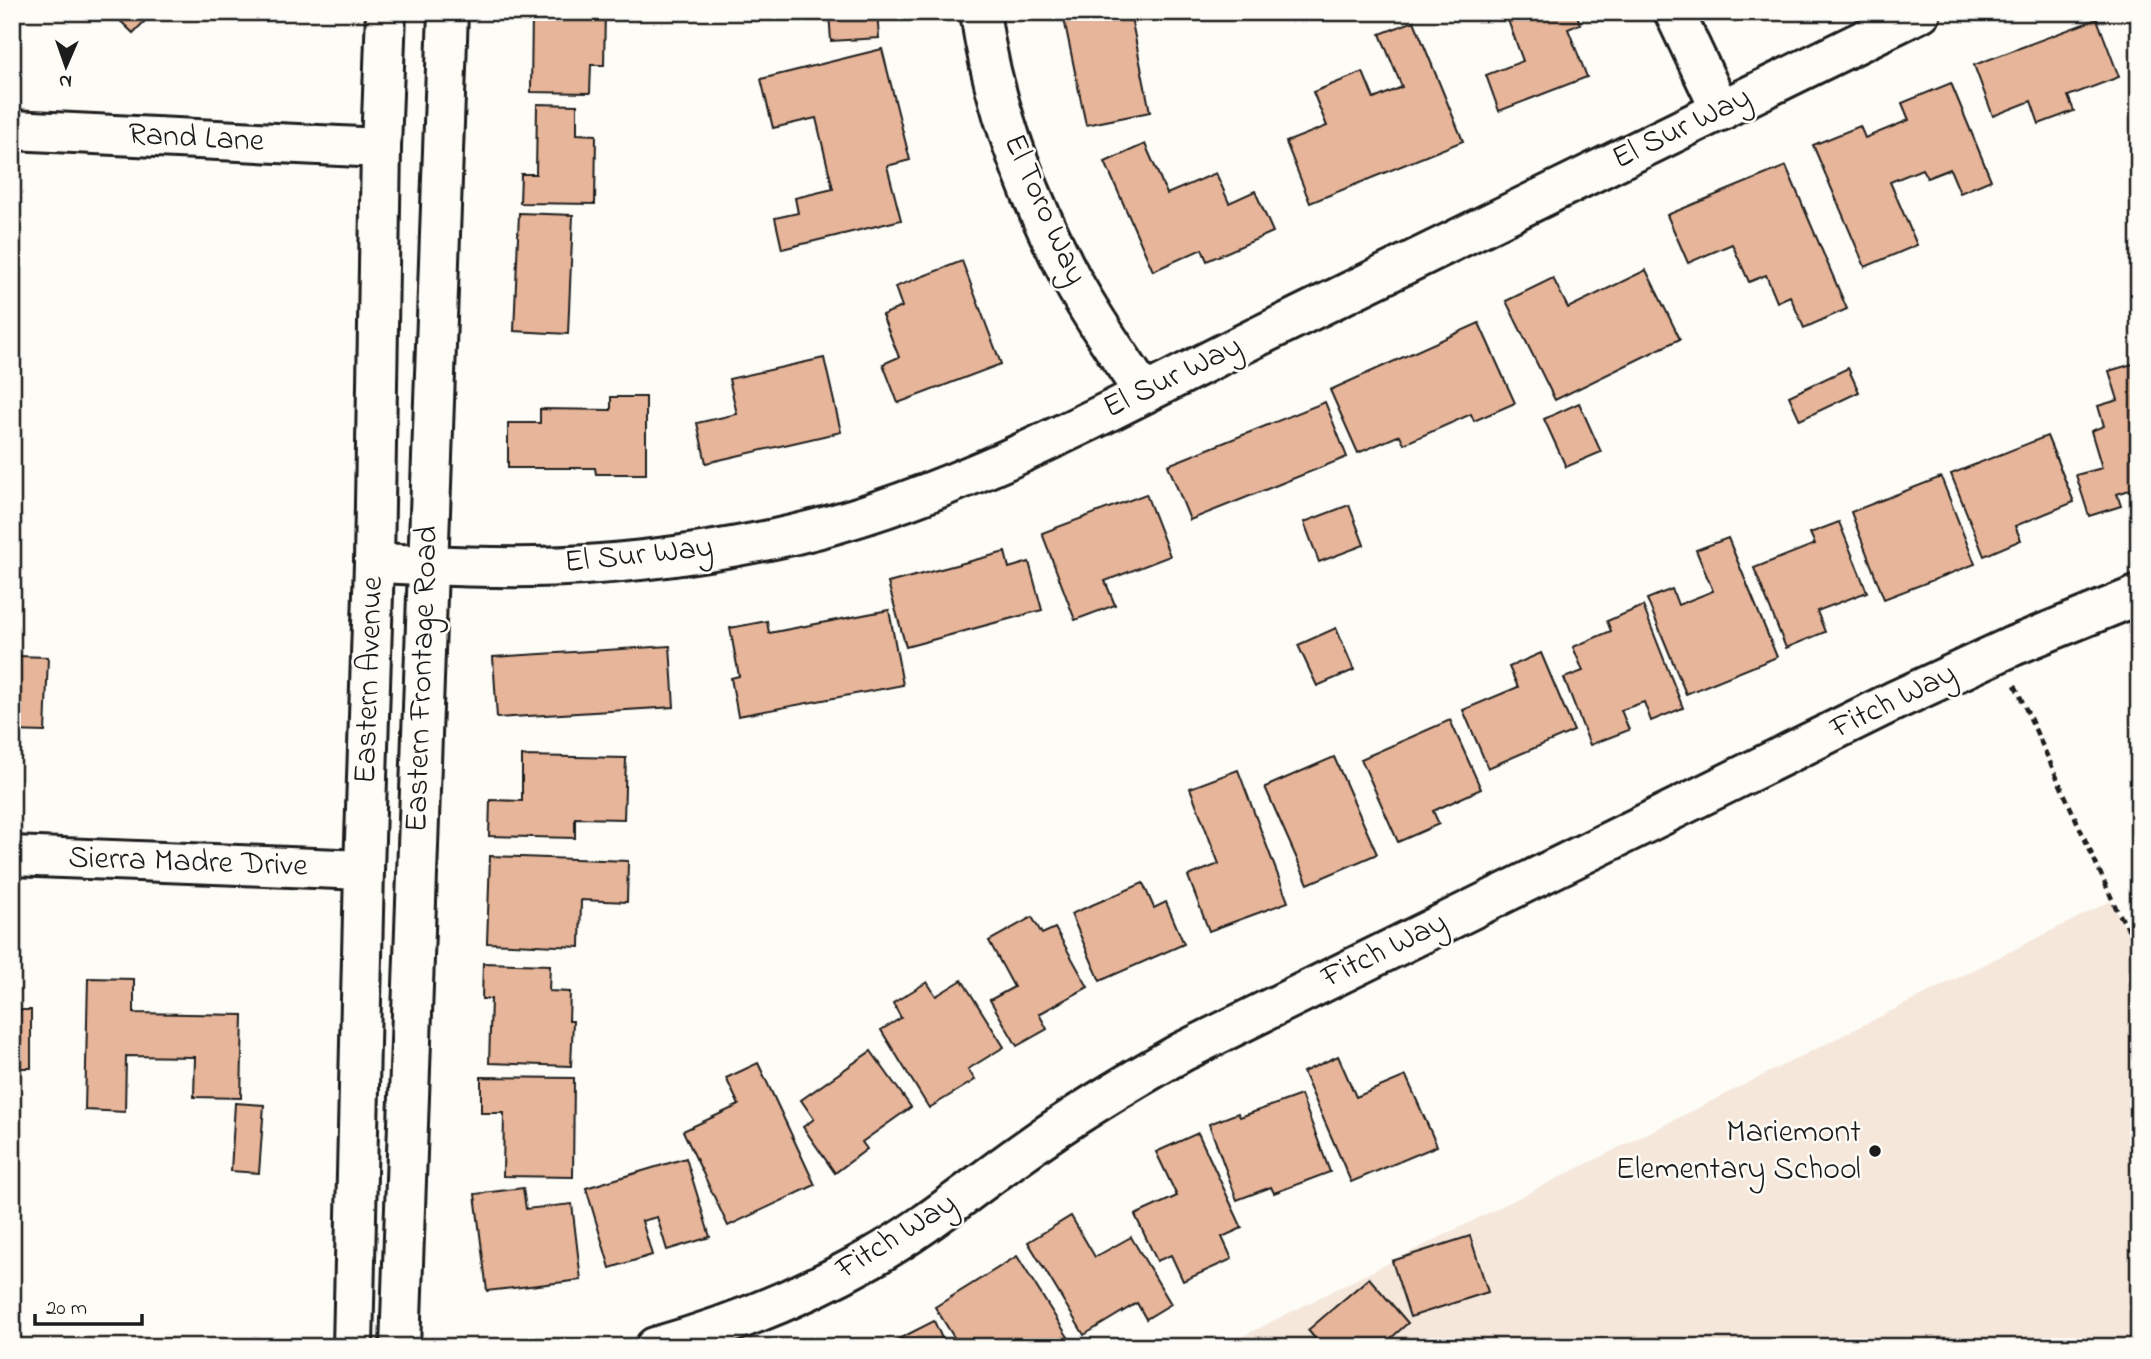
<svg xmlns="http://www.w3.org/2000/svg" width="2151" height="1359" font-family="'Indie Flower',sans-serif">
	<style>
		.built { fill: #f6e7db }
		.building { fill: #e7b599; stroke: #1c1c1c; stroke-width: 2 }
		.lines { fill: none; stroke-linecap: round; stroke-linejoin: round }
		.minor-casing { stroke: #1c1c1c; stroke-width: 44 }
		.major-casing { stroke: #1c1c1c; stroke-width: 44 }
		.path { stroke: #1c1c1c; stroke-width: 4.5; stroke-dasharray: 7 5; stroke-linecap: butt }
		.minor { stroke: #fdfcf7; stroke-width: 38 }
		.major { stroke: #fdfcf7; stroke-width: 38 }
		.poi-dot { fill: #1c1c1c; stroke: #fdfcf7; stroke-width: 2.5 }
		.labels { text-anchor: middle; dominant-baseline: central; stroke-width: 5; stroke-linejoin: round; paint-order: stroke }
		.street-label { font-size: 32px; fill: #1c1c1c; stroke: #fdfcf7 }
		.poi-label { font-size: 32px; fill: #1c1c1c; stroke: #fdfcf7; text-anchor: end }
	</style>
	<rect width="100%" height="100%" fill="#fdfcf7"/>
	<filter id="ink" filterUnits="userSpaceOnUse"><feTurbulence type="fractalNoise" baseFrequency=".0143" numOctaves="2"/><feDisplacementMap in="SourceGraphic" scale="14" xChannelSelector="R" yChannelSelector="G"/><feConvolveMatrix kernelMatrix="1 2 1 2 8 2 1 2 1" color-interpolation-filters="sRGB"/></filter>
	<g filter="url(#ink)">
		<polygon class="built" points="2111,901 2139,955 2139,1347 1221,1347"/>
		<g class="building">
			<polygon points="111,12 154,12 133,33"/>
			<polygon points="532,12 605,12 604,65 591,65 590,93 531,92"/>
			<polygon points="829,12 877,12 879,38 831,41"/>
			<polygon points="1071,12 1130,12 1150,112 1086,125 1063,14"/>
			<polygon points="1505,12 1576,12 1580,24 1568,29 1587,77 1499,111 1486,75 1523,61"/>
			<polygon points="2097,19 2119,77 2068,96 2074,111 2039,124 2031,101 1993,116 1974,65"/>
			<polygon points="1414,21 1463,141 1310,203 1286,142 1327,126 1313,92 1363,72 1374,99 1402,87 1380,34"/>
			<polygon points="882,49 910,160 887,166 901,220 782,249 775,218 798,213 795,198 833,189 816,118 773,128 761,79"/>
			<polygon points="1951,83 1991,180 1960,193 1950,169 1927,178 1922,169 1890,182 1917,245 1865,267 1813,145 1860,126 1865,138 1909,120 1902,103"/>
			<polygon points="537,104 577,105 577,134 596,135 595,204 520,203 521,174 536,174"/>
			<polygon points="1145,144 1167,194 1216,173 1229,203 1255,191 1273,232 1207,261 1202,249 1153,271 1105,162"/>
			<polygon points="1786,166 1847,309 1804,328 1790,296 1777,302 1766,275 1749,282 1732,244 1688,263 1667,215"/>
			<polygon points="519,213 573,215 568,334 514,331"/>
			<polygon points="962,261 1001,364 898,403 883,364 899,357 882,315 902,307 895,287"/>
			<polygon points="1646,270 1680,339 1555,400 1506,301 1553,278 1568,308"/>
			<polygon points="1479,323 1515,403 1474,421 1471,414 1404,444 1400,435 1358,453 1330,390"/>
			<polygon points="824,358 841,432 706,463 697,423 737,414 729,379"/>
			<polygon points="2139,362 2139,487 2117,494 2121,506 2089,516 2076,475 2102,468 2091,431 2104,426 2098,406 2118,400 2109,371"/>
			<polygon points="1848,368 1859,392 1800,420 1789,396"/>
			<polygon points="611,397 646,397 646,474 596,474 595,468 508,468 508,423 540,423 540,409 611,410"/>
			<polygon points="1325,402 1347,457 1190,520 1168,465"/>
			<polygon points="1579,403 1601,452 1566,467 1544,419"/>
			<polygon points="2047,436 2074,502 2015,526 2021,540 1984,556 1951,474"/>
			<polygon points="1941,477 1975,564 1884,599 1851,512"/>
			<polygon points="1146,494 1170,556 1105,581 1115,605 1075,620 1042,533"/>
			<polygon points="1349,505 1364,545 1319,562 1304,522"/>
			<polygon points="1839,522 1867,592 1817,611 1825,632 1786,648 1754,568 1815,544 1810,533"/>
			<polygon points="1728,538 1777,657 1686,694 1647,599 1672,589 1678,605 1713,591 1696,550"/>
			<polygon points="1005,552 1009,568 1029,562 1042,610 906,647 888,583"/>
			<polygon points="1643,606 1683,708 1651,721 1644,702 1621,710 1629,730 1590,745 1564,678 1583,671 1573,647 1611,631 1607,621"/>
			<polygon points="889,610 903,685 738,716 731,678 739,676 730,628 767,621 769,633"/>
			<polygon points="1336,628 1354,670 1317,686 1298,645"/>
			<polygon points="670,646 674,707 497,718 493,657"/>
			<polygon points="1541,653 1574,731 1488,768 1463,710 1518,687 1509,667"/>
			<polygon points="16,656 48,657 45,732 12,731 12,676 15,676"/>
			<polygon points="1450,720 1481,789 1433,811 1439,824 1398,842 1361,759"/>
			<polygon points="522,756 626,758 624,819 575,818 575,838 489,836 490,800 522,801"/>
			<polygon points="1334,757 1377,854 1308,884 1265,787"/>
			<polygon points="1238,770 1288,902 1209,931 1188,876 1219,864 1190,788"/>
			<polygon points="490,856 628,861 627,902 581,900 580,947 487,943"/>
			<polygon points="1143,883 1154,908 1166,902 1184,944 1100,981 1071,914"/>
			<polygon points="1032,917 1042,934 1055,928 1088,987 1039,1014 1047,1029 1017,1046 990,1000 1014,987 989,941"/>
			<polygon points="483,963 550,965 549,991 570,992 569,1021 573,1021 571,1066 489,1063 491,999 482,999"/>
			<polygon points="88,978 134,979 134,1013 243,1015 241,1098 194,1097 195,1057 126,1056 125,1112 85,1110"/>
			<polygon points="962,980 1004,1047 968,1069 975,1080 929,1108 881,1030 901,1018 893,1003 927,982 936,996"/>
			<polygon points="12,993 14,1010 31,1010 31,1068 12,1068"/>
			<polygon points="871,1051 911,1107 862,1142 867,1149 835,1173 803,1127 814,1119 801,1100"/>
			<polygon points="1338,1056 1356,1097 1406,1076 1437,1146 1351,1182 1303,1072"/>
			<polygon points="758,1063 815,1185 728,1226 683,1131 739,1105 726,1078"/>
			<polygon points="481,1077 574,1078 573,1177 503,1176 504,1113 481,1113"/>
			<polygon points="1301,1095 1330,1172 1274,1193 1271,1187 1237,1200 1209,1124 1238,1113 1240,1117"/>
			<polygon points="235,1103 264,1105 259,1173 231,1171"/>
			<polygon points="1198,1133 1242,1228 1222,1237 1232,1259 1183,1281 1171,1255 1157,1261 1135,1215 1177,1196 1156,1152"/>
			<polygon points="686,1158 710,1237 667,1250 657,1217 642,1221 652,1255 610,1268 586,1188"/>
			<polygon points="523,1188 526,1209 572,1204 581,1280 487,1291 475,1194"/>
			<polygon points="1071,1216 1095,1257 1131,1237 1171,1304 1146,1319 1137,1303 1084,1335 1028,1242"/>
			<polygon points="1470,1236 1488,1292 1410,1317 1392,1261"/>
			<polygon points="1017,1256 1073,1345 1019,1347 1016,1342 1009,1347 960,1347 935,1307"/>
			<polygon points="1369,1278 1408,1323 1381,1347 1322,1347 1308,1330"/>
			<polygon points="934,1321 946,1347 883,1347"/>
			<polygon points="872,1340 876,1347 859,1347"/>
		</g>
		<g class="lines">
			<g class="minor-casing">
				<g id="minor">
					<path d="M980,12C993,105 1028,197 1072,280C1093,319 1119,356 1144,393"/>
					<polyline points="1674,12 1721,111"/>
					<polyline points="12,130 381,148"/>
					<path d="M374,563C427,565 481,568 533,567C614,566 695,555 774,539C943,504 1105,412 1259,336C1480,228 1701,121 1921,12"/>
					<polyline points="12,856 364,870"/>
					<polyline points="400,1347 448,12"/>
					<path d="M655,1347C730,1326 804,1296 871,1258C926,1227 973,1187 1024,1151C1075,1114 1127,1083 1182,1052L1894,701L2013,646L2139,595"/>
				</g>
			</g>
			<g class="major-casing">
				<polyline id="major" points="353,1347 364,870 374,563 381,148 386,12"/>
			</g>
			<polyline class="path" points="2015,685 2117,910 2139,947"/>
			<use href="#minor" class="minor"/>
			<use href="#major" class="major"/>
		</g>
	</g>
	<circle class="poi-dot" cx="1875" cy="1151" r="7"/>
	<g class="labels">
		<g class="street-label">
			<text transform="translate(1682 129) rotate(-26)">El Sur Way</text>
			<text transform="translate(196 139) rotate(3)">Rand Lane</text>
			<text transform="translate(1044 210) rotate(66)">El Toro Way</text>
			<text transform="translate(1173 378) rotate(-26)">El Sur Way</text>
			<text transform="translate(639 556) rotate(-6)">El Sur Way</text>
			<text transform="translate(423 679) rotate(-88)">Eastern Frontage Road</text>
			<text transform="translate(370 680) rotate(-88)">Eastern Avenue</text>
			<text transform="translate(1894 702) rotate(-26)">Fitch Way</text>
			<text transform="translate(188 863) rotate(2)">Sierra Madre Drive</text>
			<text transform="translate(1385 951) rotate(-26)">Fitch Way</text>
			<text transform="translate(897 1237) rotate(-32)">Fitch Way</text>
		</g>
		<g class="poi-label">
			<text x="1861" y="1133">Mariemont<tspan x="1861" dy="37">Elementary School</tspan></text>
		</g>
	</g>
	<rect width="2151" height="1359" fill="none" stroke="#fdfcf7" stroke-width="42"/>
	<rect x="21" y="21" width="2109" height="1317" fill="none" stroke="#1c1c1c" stroke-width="2.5" filter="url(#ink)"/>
	<g transform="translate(66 66) rotate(182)" stroke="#fdfcf7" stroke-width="5" paint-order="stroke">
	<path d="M0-5L12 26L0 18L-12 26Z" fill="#1c1c1c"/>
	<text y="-10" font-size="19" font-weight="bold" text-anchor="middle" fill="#1c1c1c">N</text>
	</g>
	<path d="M35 1314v10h107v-10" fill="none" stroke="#1c1c1c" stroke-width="3.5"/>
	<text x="46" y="1314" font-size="21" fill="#1c1c1c" stroke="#fdfcf7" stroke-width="5" paint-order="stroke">20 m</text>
</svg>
